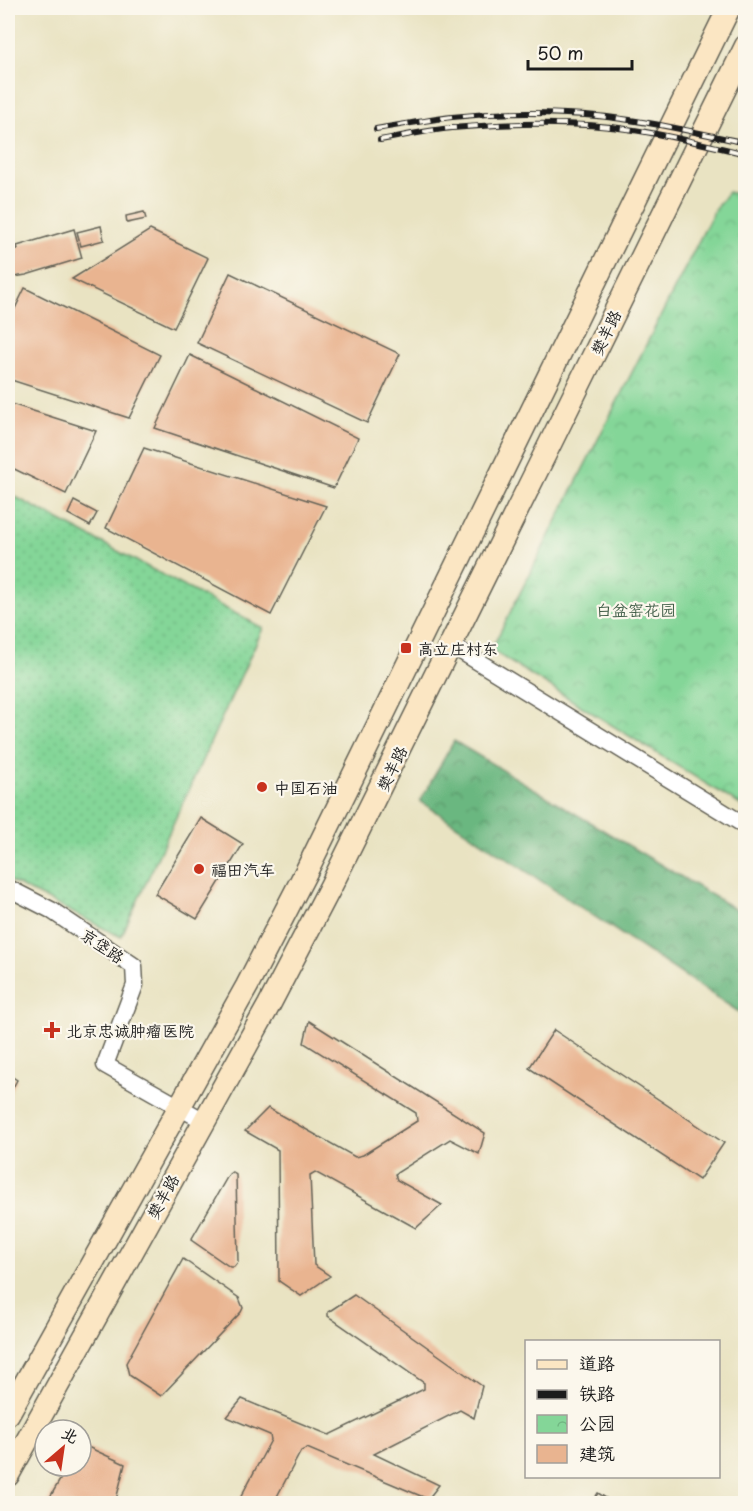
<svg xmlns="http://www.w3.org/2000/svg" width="753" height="1511" font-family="'Playpen Sans','LXGW WenKai TC',sans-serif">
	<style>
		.grass { fill: url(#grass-dots); stroke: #50795a; stroke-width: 1.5 }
		.forest { fill: url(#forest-crowns); stroke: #446a4e; stroke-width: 1.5 }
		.park { fill: url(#park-crowns); stroke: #50795a; stroke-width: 1.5 }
		.building { fill: #e9b490 }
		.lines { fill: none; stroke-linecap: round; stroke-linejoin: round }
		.street-casing { stroke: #646256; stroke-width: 19 }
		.secondary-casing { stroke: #646256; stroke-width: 25 }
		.street { stroke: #fff; stroke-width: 16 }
		.secondary { stroke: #fbe6c3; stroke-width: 22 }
		.rail-casing { stroke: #1c1c1c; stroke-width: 6 }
		.rail { stroke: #fbf7ec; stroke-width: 4; stroke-dasharray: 11; stroke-linecap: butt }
		.poi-dot { fill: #c8321e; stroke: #fbf7ec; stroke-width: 2 }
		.labels { text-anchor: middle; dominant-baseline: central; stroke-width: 4.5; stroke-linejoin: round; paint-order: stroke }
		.street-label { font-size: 16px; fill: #1c1c1c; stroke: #fbf7ec }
		.park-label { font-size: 16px; fill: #405d47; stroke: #fbf7ec }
		.poi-label { font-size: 16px; fill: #1c1c1c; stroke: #fbf7ec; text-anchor: start }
	</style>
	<defs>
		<pattern id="grass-dots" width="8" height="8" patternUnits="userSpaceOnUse" patternTransform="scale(1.5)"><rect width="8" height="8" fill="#84d698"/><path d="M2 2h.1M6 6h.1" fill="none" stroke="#71b782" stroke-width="1.8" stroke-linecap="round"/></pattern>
		<pattern id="forest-crowns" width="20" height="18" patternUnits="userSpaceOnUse" patternTransform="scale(1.5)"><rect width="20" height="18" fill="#6bb780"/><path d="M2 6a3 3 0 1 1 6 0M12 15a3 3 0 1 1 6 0" fill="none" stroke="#579468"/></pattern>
		<pattern id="park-crowns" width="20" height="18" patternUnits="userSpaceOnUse" patternTransform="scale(1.5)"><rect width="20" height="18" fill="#84d698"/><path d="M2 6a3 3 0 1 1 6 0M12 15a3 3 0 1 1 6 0" fill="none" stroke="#71b782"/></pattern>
	</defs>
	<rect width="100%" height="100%" fill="#fbf7ec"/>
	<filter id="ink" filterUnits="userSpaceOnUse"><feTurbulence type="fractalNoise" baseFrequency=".0167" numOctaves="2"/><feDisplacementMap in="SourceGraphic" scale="12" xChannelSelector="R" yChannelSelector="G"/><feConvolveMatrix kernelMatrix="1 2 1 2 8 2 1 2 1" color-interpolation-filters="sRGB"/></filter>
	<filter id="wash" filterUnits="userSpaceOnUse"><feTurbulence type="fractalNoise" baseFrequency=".008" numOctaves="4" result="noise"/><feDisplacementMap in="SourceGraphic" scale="24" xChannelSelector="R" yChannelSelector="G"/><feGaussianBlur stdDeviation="1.35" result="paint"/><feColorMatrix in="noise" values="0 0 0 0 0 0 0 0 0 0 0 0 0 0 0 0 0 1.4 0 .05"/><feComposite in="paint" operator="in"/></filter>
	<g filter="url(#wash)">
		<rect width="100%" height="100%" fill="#e9e3c2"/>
		<polygon class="grass" points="8,493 263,628 121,937 8,880"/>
		<polygon class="forest" points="454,741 745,915 745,1016 420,801"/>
		<polygon class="park" points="728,192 746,196 745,808 491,650 715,209"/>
		<g id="blocks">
			<g class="building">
				<polygon points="144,212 146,219 127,223 126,216"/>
				<polygon points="101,226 104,240 81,246 77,232"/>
				<polygon points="74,229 82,258 26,275 8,278 8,251 18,249 17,246"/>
				<polygon points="150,230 208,258 174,328 72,279"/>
				<polygon points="230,273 400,354 367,423 197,343"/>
				<polygon points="25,288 160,355 129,418 8,379 8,323"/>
				<polygon points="190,355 358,438 334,488 155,428"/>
				<polygon points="8,403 96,431 66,494 8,466"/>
				<polygon points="144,448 326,506 271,615 106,528"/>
				<polygon points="74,501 97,513 90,526 68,514"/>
				<polygon points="201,818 243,844 197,919 155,894"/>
				<polygon points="309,1021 485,1133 479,1154 450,1139 395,1174 397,1180 442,1205 416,1228 315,1172 310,1175 314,1265 330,1276 301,1296 279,1281 278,1150 245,1131 268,1108 355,1157 363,1155 417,1121 416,1113 304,1043"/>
				<polygon points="554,1030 724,1143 699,1180 529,1068"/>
				<polygon points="8,1074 17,1080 8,1097"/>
				<polygon points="232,1172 236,1175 238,1262 234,1267 230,1267 191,1240 229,1174"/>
				<polygon points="183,1259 239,1298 243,1308 241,1312 161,1396 129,1375 126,1363"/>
				<polygon points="354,1295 482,1386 474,1418 460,1410 374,1454 439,1485 428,1499 307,1448 301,1451 273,1504 237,1504 271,1440 270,1435 227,1417 242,1399 329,1435 424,1389 424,1383 328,1316 328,1312"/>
				<polygon points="81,1448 90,1448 125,1464 115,1504 46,1504 68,1466 81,1466"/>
				<polygon points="598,1493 615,1504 591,1504"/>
			</g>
		</g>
	</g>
	<g filter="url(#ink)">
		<use href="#blocks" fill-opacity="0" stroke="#646256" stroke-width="1.5"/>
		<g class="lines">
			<g class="street-casing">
				<g id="street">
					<polyline points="451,645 746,826"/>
					<polyline points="8,888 51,910 134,966 135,985 105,1065 204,1121"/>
				</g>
			</g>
			<g class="secondary-casing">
				<g id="secondary">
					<polyline points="8,1414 247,986 307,870 729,8"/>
					<polyline points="8,1475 269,1005 331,886 544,456 746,46"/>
				</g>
			</g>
			<use href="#street" class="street"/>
			<use href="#secondary" class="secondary"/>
			<g class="rail-casing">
				<g id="rail">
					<path d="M376,129C401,125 427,120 452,117C489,113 529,112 566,114C627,116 686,130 746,143"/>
					<path d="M380,140C404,136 428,130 452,128C511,123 576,121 634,130C671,136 709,145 746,154"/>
				</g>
			</g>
			<use href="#rail" class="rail"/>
		</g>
	</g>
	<g class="poi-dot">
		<rect x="400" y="642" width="12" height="12" rx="3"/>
		<circle cx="262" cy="787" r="6"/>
		<circle cx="199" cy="869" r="6"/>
		<path d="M49 1021h6v6h6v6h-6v6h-6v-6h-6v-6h6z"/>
	</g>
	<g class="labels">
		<g class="street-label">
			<text transform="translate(605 332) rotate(-64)">樊羊路</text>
			<text transform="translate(391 768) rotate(-64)">樊羊路</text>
			<text transform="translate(103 945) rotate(34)">京垡路</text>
			<text transform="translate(162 1196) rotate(-61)">樊羊路</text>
		</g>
		<g class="park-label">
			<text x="636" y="609">白盆窑花园</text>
		</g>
		<g class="poi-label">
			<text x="418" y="648">高立庄村东</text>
			<text x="274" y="787">中国石油</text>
			<text x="211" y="869">福田汽车</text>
			<text x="66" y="1030">北京忠诚肿瘤医院</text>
		</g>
	</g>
	<rect width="753" height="1511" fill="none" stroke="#fbf7ec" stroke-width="30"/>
	<rect x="525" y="1340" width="195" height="138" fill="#fbf7ec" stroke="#a29f99" stroke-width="1.5"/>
	<rect x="537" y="1360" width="30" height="9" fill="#fbe6c3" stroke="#a29f99" stroke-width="1.5"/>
	<text x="579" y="1370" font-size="18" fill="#1c1c1c">道路</text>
	<rect x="537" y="1390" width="30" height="9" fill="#1c1c1c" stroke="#a29f99" stroke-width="1.5"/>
	<text x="579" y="1400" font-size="18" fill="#1c1c1c">铁路</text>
	<rect x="537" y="1415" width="30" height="18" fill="url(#park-crowns)" stroke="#a29f99" stroke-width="1.5"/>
	<text x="579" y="1430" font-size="18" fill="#1c1c1c">公园</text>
	<rect x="537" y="1445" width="30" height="18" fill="#e9b490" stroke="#a29f99" stroke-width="1.5"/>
	<text x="579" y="1460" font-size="18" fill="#1c1c1c">建筑</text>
	<g transform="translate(63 1448) rotate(29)"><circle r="28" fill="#fbf7ec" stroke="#a29f99" stroke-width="1.5"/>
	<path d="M0-4.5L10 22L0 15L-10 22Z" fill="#c8321e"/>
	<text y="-9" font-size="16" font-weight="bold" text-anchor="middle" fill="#1c1c1c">北</text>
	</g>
	<path d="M528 60v9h104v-9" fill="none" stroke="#1c1c1c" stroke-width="3"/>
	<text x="537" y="60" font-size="18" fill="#1c1c1c" stroke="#fbf7ec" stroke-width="4.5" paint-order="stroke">50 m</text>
</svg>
